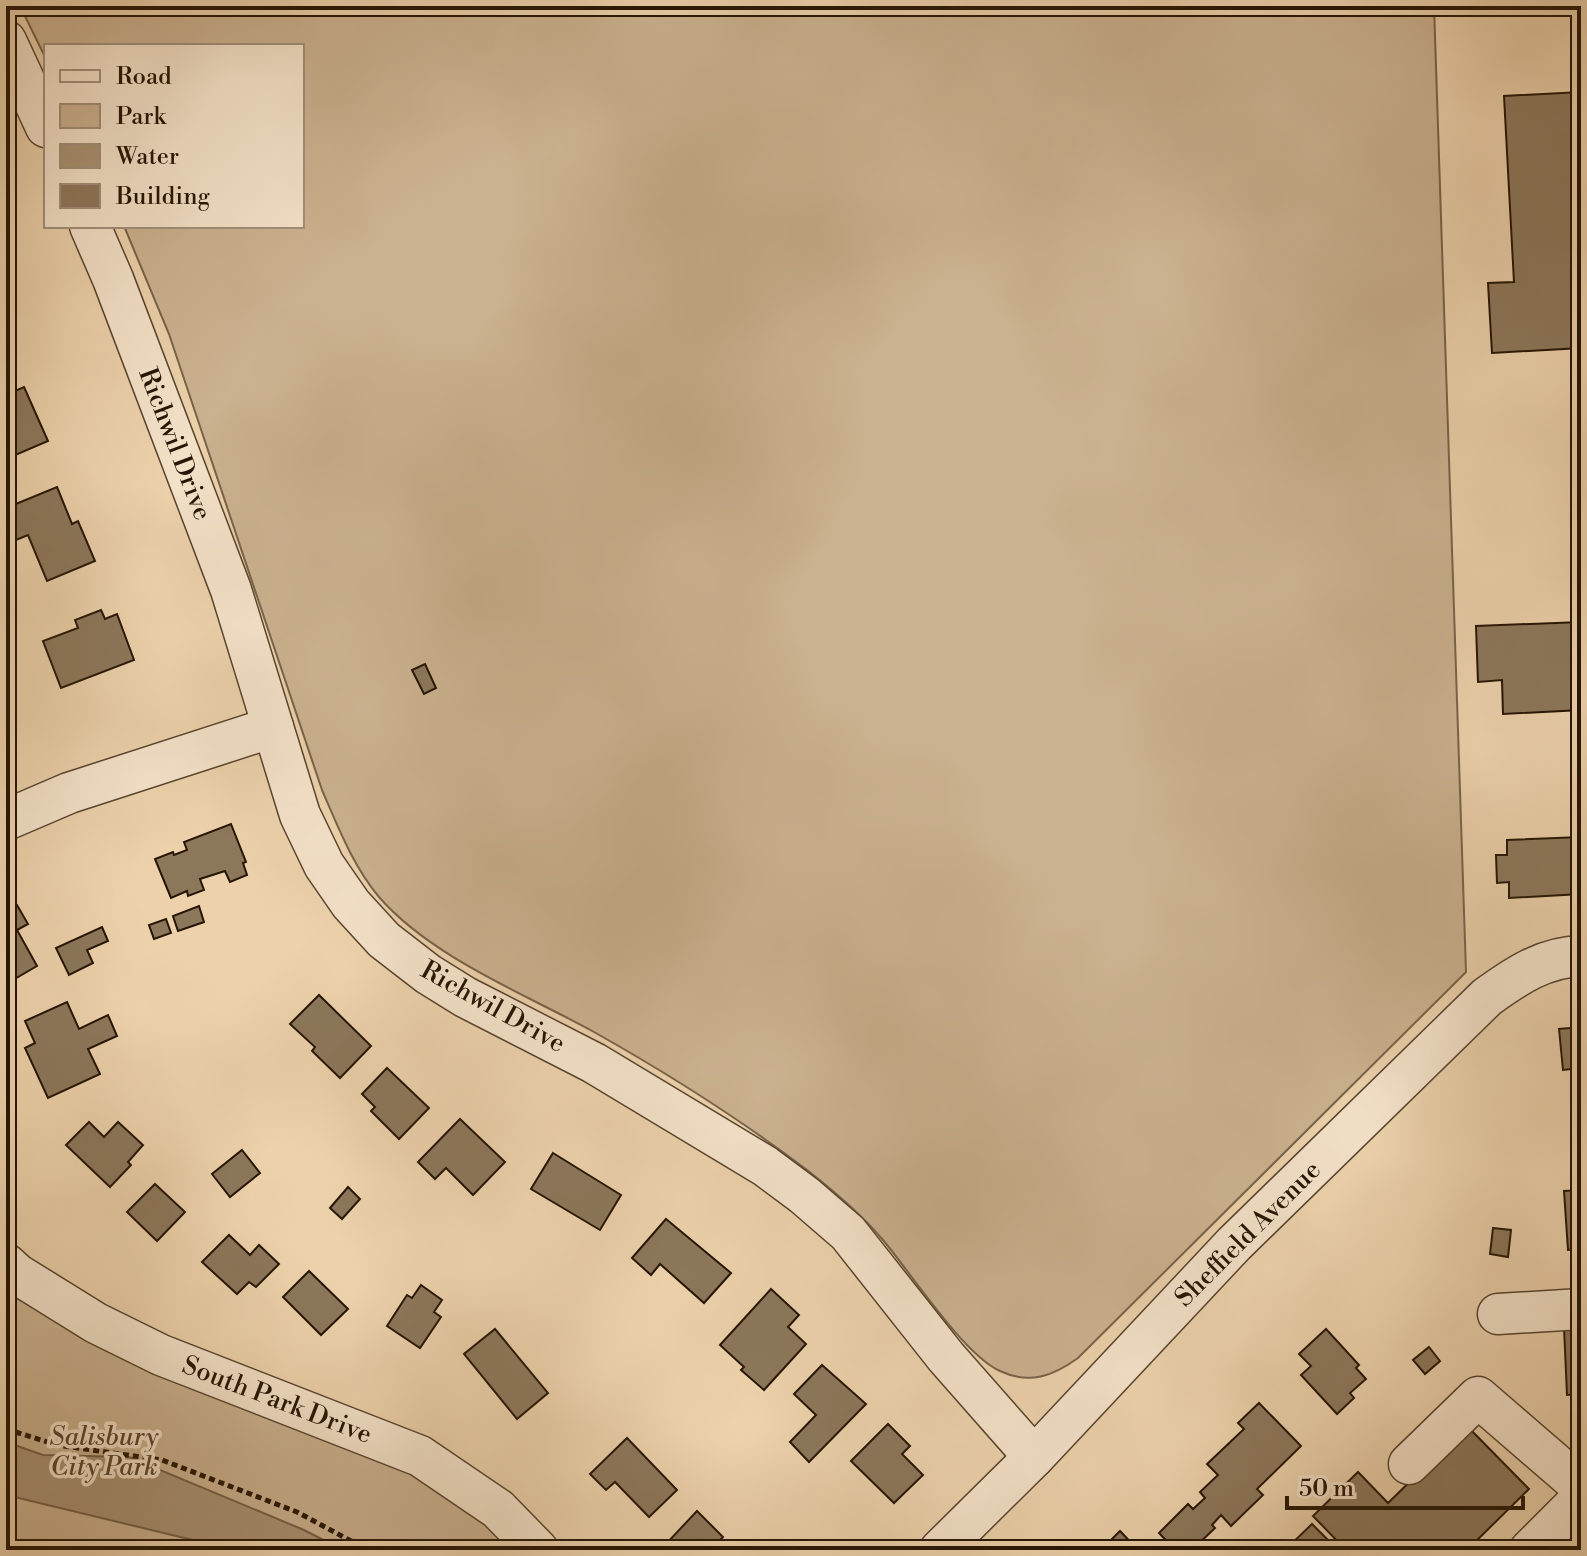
<svg xmlns="http://www.w3.org/2000/svg" width="1587" height="1556" font-family="'Libre Bodoni',serif">
	<style>
		.green { fill: #cab18f; stroke: #78634a; stroke-width: 2 }
		.water { fill: #a89173; stroke: #745f47; stroke-width: 2 }
		.building { fill: #8c775b; stroke: #251505; stroke-width: 2 }
		.lines { fill: none; stroke-linecap: round; stroke-linejoin: round }
		.minor-casing { stroke: #57442e; stroke-width: 43 }
		.path { stroke: #251505; stroke-width: 5; stroke-dasharray: 6 4; stroke-linecap: butt }
		.minor { stroke: #f3e1c8; stroke-width: 40 }
		.labels { text-anchor: middle; dominant-baseline: central; stroke-width: 7; stroke-linejoin: round; paint-order: stroke }
		.street-label { font-size: 26px; fill: #251505; stroke: #f3e1c8 }
		.park-label { font-size: 26px; font-style: italic; fill: #57442e; stroke: #f3e1c8 }
	</style>
	<rect width="100%" height="100%" fill="#ecd1ab"/>
	<filter id="stains"><feTurbulence type="fractalNoise" baseFrequency=".0025" numOctaves="4"/><feColorMatrix values="0 0 0 0 .2 0 0 0 0 .09 0 0 0 0 .02 0 0 0 .5 -.17"/></filter>
	<radialGradient id="worn" r=".72"><stop offset=".6" stop-color="#630" stop-opacity="0"/><stop offset="1" stop-color="#630" stop-opacity=".3"/></radialGradient>
	<g class="green">
		<path d="M20,6H1434L1466,972L1078,1358C1053,1376 1030,1385 1000,1371C963,1354 911,1273 883,1240C861,1214 834,1191 807,1170C741,1120 667,1073 594,1032C525,994 431,957 379,897C353,866 338,827 322,790L169,334L124,226H302V46H46V59Z"/>
		<polygon points="6,1284 346,1438 461,1499 515,1550 6,1550"/>
	</g>
	<polygon class="water" points="6,1442 43,1455 129,1457 304,1530 343,1550 220,1550 201,1542 6,1495"/>
	<g class="building">
		<polygon points="1581,92 1581,348 1492,353 1488,283 1514,282 1504,96"/>
		<polygon points="24,387 48,441 13,456 6,442 6,395"/>
		<polygon points="57,487 72,524 78,521 95,561 47,581 28,535 6,544 6,508"/>
		<polygon points="101,610 105,619 117,614 134,660 61,688 43,641 78,628 75,620"/>
		<polygon points="1581,622 1581,710 1503,714 1502,680 1478,682 1476,626"/>
		<polygon points="425,664 436,688 424,694 412,670"/>
		<polygon points="231,824 246,862 243,863 247,875 230,882 225,871 200,879 204,890 188,896 187,891 171,898 155,859 173,852 174,855 187,850 184,842"/>
		<polygon points="1581,837 1581,894 1509,898 1509,882 1497,883 1496,855 1507,855 1507,840"/>
		<polygon points="17,905 28,924 17,930 37,966 6,984 6,911"/>
		<polygon points="199,906 204,922 178,931 173,916"/>
		<polygon points="166,919 171,933 154,939 149,925"/>
		<polygon points="102,927 108,941 87,950 93,963 69,975 56,948"/>
		<polygon points="319,995 371,1046 340,1078 312,1051 315,1047 290,1024"/>
		<polygon points="67,1002 79,1029 108,1015 117,1036 88,1049 100,1074 48,1098 25,1048 35,1043 25,1021"/>
		<polygon points="1581,1027 1581,1068 1563,1070 1559,1029"/>
		<polygon points="387,1068 429,1108 399,1139 371,1111 375,1107 362,1094"/>
		<polygon points="1575,1097 1581,1097 1581,1155 1578,1155"/>
		<polygon points="460,1119 505,1162 473,1195 446,1168 435,1179 418,1162"/>
		<polygon points="89,1122 104,1137 118,1122 143,1145 128,1162 131,1165 110,1187 66,1145"/>
		<polygon points="242,1150 260,1173 230,1197 212,1174"/>
		<polygon points="553,1153 621,1195 600,1230 531,1189"/>
		<polygon points="155,1184 185,1212 157,1241 127,1212"/>
		<polygon points="348,1187 360,1199 342,1219 330,1208"/>
		<polygon points="1581,1190 1581,1249 1568,1250 1564,1191"/>
		<polygon points="666,1219 731,1273 704,1303 660,1264 651,1275 632,1258"/>
		<polygon points="1493,1228 1511,1230 1508,1257 1490,1254"/>
		<polygon points="229,1235 250,1255 259,1245 279,1264 256,1287 249,1282 237,1294 202,1262"/>
		<polygon points="309,1271 348,1309 321,1335 283,1297"/>
		<polygon points="421,1285 442,1300 434,1312 441,1317 420,1348 387,1326 407,1295 412,1298"/>
		<polygon points="771,1289 799,1315 788,1327 806,1344 764,1390 741,1370 744,1367 720,1345"/>
		<polygon points="1581,1325 1581,1394 1567,1395 1564,1327"/>
		<polygon points="495,1329 548,1393 517,1419 464,1354"/>
		<polygon points="1326,1329 1359,1365 1356,1368 1366,1379 1350,1393 1354,1398 1337,1414 1301,1375 1311,1366 1299,1354"/>
		<polygon points="1429,1347 1440,1361 1425,1374 1413,1360"/>
		<polygon points="822,1365 866,1404 809,1462 790,1442 816,1415 794,1394"/>
		<polygon points="1259,1403 1301,1446 1257,1489 1263,1495 1231,1526 1221,1515 1212,1525 1215,1528 1192,1550 1175,1550 1159,1533 1188,1504 1193,1509 1205,1498 1200,1492 1218,1475 1207,1464 1244,1429 1238,1423"/>
		<polygon points="888,1424 910,1446 902,1454 923,1475 894,1503 851,1461"/>
		<polygon points="1467,1426 1529,1489 1467,1550 1370,1550 1362,1542 1355,1550 1346,1550 1313,1516 1358,1472 1388,1503"/>
		<polygon points="627,1438 677,1490 649,1517 615,1482 606,1490 590,1474"/>
		<polygon points="697,1511 723,1537 711,1550 670,1550 665,1545"/>
		<polygon points="1312,1524 1336,1548 1334,1550 1285,1550"/>
		<polygon points="1120,1531 1138,1550 1101,1550"/>
	</g>
	<g class="lines">
		<g class="minor-casing">
			<g id="minor">
				<polyline points="6,41 46,127"/>
				<polyline points="90,226 113,279 231,590 300,815 324,865 351,904 384,940 428,974 465,997 594,1063 765,1166 804,1195 848,1233 946,1357 1034,1457"/>
				<polyline points="6,820 69,793 273,727"/>
				<polyline points="6,1264 17,1274 96,1323 161,1355 420,1456 498,1509 538,1550"/>
				<polyline points="1498,1314 1581,1309"/>
				<polyline points="1409,1464 1478,1397 1581,1486"/>
				<path d="M940,1550L1034,1457L1234,1244L1487,997C1516,976 1544,957 1581,956"/>
				<polyline points="1530,1550 1581,1499"/>
			</g>
		</g>
		<polyline class="path" points="6,1429 57,1445 162,1460 297,1512 368,1550"/>
		<use href="#minor" class="minor"/>
	</g>
	<g class="labels">
		<g class="street-label">
			<text transform="translate(175 444) rotate(69)">Richwil Drive</text>
			<text transform="translate(493 1007) rotate(29)">Richwil Drive</text>
			<text transform="translate(1248 1234) rotate(-45)">Sheffield Avenue</text>
			<text transform="translate(277 1400) rotate(21)">South Park Drive</text>
		</g>
		<g class="park-label">
			<text x="104" y="1437">Salisbury<tspan x="104" dy="30">City Park</tspan></text>
		</g>
	</g>
	<rect width="1587" height="1556" fill="none" stroke="#ecd1ab" stroke-width="32"/>
	<rect x="8" y="8" width="1571" height="1540" fill="none" stroke="#251505" stroke-width="4"/>
	<rect x="16" y="16" width="1555" height="1524" fill="none" stroke="#251505" stroke-width="2"/>
	<rect x="44" y="44" width="260" height="184" fill="#f3e1c8" stroke="#a18f7a" stroke-width="2"/>
	<rect x="60" y="70" width="40" height="12" fill="#f3e1c8" stroke="#a18f7a" stroke-width="2"/>
	<text x="116" y="84" font-size="24" fill="#251505">Road</text>
	<rect x="60" y="104" width="40" height="24" fill="#cab18f" stroke="#a18f7a" stroke-width="2"/>
	<text x="116" y="124" font-size="24" fill="#251505">Park</text>
	<rect x="60" y="144" width="40" height="24" fill="#a89173" stroke="#a18f7a" stroke-width="2"/>
	<text x="116" y="164" font-size="24" fill="#251505">Water</text>
	<rect x="60" y="184" width="40" height="24" fill="#8c775b" stroke="#a18f7a" stroke-width="2"/>
	<text x="116" y="204" font-size="24" fill="#251505">Building</text>
	<path d="M1287 1496v12h236v-12" fill="none" stroke="#251505" stroke-width="4"/>
	<text x="1299" y="1496" font-size="24" fill="#251505" stroke="#f3e1c8" stroke-width="6" paint-order="stroke">50 m</text>
	<rect width="100%" height="100%" filter="url(#stains)"/>
	<rect width="100%" height="100%" fill="url(#worn)"/>
</svg>
